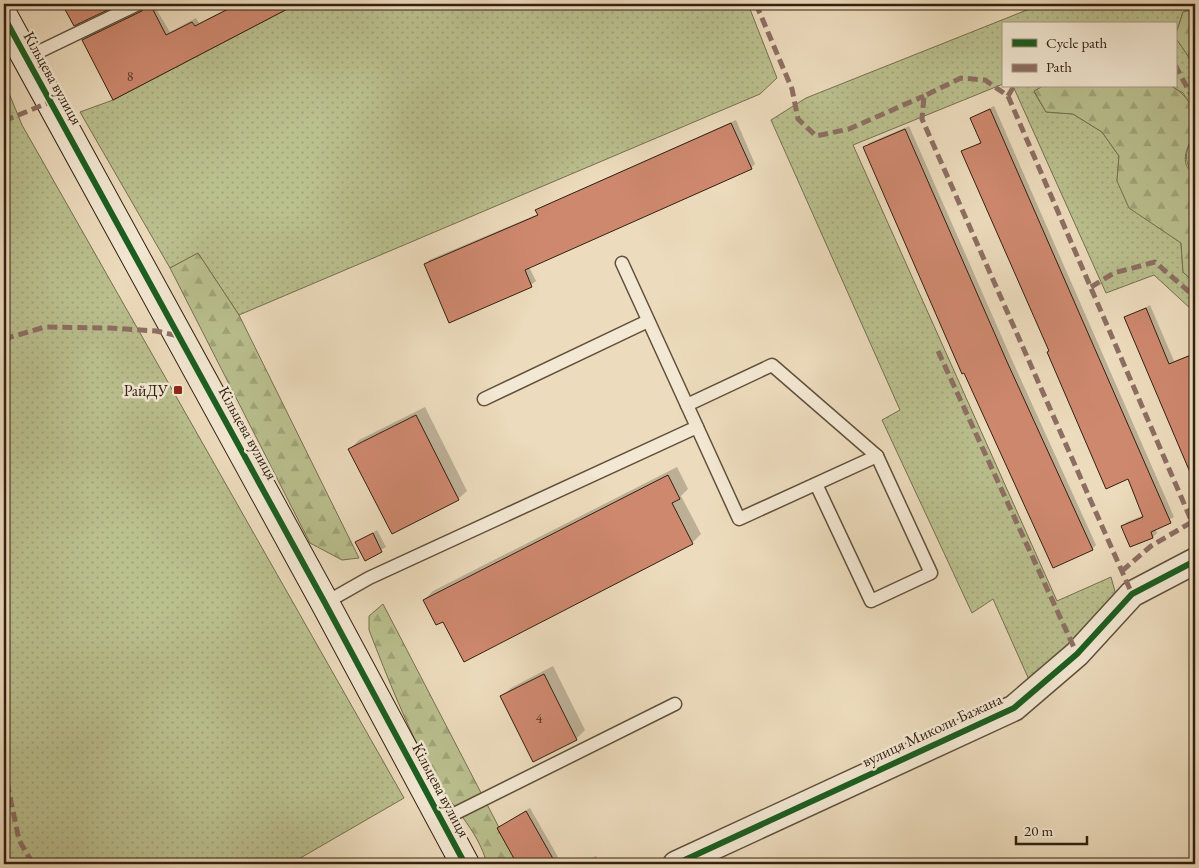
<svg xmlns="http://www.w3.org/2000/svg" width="1199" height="868" font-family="'EB Garamond',serif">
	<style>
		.grass { fill: url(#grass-dots); stroke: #767050 }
		.forest { fill: url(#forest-firs); stroke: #767050 }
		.shadow { fill: #0003 }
		.building { fill: #ce886e; stroke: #332111 }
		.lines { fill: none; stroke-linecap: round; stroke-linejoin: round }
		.lane-casing { stroke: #61503c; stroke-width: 15 }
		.street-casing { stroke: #61503c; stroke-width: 28 }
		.secondary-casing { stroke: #332111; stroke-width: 30 }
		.lane { stroke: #f3e8d3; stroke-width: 12 }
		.street { stroke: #f3e8d3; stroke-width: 25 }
		.secondary { stroke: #f3e8d3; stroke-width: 28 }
		.quiet { stroke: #8d6e63; stroke-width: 5; stroke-dasharray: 10 5; stroke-linecap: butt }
		.cycleway-casing { stroke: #f3e8d3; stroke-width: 9 }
		.cycleway { stroke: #1b5e20; stroke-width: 6 }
		.poi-dot { fill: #8f2418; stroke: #f3e8d3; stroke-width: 2 }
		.labels { text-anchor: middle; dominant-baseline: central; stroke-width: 5; stroke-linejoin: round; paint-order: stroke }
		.number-label { font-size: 14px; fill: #5a3b28 }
		.street-label { font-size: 16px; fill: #332111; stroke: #f3e8d3 }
		.poi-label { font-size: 16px; fill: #332111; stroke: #f3e8d3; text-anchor: end }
	</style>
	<defs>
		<pattern id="grass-dots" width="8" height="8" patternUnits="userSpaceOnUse" patternTransform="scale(1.25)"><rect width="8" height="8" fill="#babf8e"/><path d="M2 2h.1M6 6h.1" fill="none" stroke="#a0a479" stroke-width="1.8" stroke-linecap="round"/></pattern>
		<pattern id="forest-firs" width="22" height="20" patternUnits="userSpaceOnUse" patternTransform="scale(1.25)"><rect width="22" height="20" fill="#babf8e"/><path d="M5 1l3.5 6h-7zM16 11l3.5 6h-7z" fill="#a0a479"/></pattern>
	</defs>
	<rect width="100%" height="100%" fill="#ecdbbc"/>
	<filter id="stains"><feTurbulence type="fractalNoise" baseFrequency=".004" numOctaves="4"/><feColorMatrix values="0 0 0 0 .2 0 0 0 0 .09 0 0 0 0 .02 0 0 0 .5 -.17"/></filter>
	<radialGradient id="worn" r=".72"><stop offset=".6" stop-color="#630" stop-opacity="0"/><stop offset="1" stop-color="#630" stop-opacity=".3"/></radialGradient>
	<g class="grass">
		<polygon points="297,4 748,4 777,78 760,94 239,315 198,253 170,268 80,112 113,100"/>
		<polygon points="1042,4 1195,4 1195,9 1183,12 1175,37 1195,66 1195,113 1183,93 1171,86 1175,86 1175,24 1003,24 1003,84 853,145 1057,601 1111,577 1116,595 1079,639 1030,682 993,599 972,613 882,420 900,410 771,120 806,98"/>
		<polygon points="4,81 22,125 404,798 290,864 4,864"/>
		<polygon points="1013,86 1043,86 1034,92 1046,112 1073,114 1102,132 1119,156 1117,181 1157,226 1181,243 1183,272 1195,283 1195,320 1191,309 1154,275 1106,293"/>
		<path d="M1195,124V177C1178,155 1191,147 1195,124Z"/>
	</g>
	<g class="forest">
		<polygon points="1195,9 1195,66 1175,37 1183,12"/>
		<path d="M1043,86H1171C1189,96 1199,113 1193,134C1190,144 1183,153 1186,164C1187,168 1192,173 1195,177V283L1183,272L1181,243L1129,208L1117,181L1119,156L1102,132L1073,114L1046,112L1034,91Z"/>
		<polygon points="198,253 239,315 359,558 342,560 310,543 170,268"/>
		<path d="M383,604L518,864H487C478,829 449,804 432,773C407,727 388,679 369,630V616Z"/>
	</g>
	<g class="shadow">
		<polygon points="64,4 117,4 75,24"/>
		<polygon points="147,4 153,4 170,32 196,18 199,23 236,4 295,4 114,99 83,40 87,36 145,8"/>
		<polygon points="994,106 1174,517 1155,528 1157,533 1153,537 1131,546 1123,526 1127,522 1144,515 1128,478 1050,351 963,152 982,141 971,118"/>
		<polygon points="736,120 755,164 751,168 529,267 536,281 531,285 450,321 425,265 429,260 538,214 537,211 541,207"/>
		<polygon points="909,126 1012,360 1096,545 1092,549 865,148 869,143"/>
		<polygon points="1150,305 1174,361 1195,353 1195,481 1126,318"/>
		<polygon points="425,407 467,491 458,499 350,449 359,440"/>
		<polygon points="677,467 688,489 681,496 701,534 692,543 424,600 433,591"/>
		<polygon points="377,530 386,547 365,559 357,542"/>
		<polygon points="553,666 585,730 576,739 502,696 511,688"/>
		<polygon points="530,808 562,864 519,864 498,828"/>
		<polygon points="596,856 600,864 580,864"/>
	</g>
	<g class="building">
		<polygon points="62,4 120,4 74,26"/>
		<polygon points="146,4 150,4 166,35 192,22 195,26 238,4 297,4 113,100 82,40 142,11"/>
		<polygon points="990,109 1171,523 1151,532 1153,538 1130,547 1121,526 1143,517 1128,479 1106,489 1047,352 1049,351 961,151 981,143 970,118"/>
		<polygon points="731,123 752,169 525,270 532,287 449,323 424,264 538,215 535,210"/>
		<polygon points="905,129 1008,364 1093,550 1053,568 964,373 962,374 863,147"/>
		<polygon points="1146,308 1169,364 1191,355 1195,366 1195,484 1124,317"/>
		<polygon points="416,415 459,500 392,534 348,449"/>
		<polygon points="668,475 680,499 672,503 693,544 464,662 443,622 436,625 423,600"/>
		<polygon points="373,533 382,552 365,561 355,542"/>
		<polygon points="544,674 577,740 533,762 500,696"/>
		<polygon points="526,811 556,864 517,864 497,828"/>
	</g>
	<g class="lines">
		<g class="lane-casing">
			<g id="lane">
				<polyline points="26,58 138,4"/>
				<polyline points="484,399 648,321"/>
				<polyline points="687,405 772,365 877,456"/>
				<polyline points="697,427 739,519 877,456 931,573 871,601 816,484"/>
				<polyline points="325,603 369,578 697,427 622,263"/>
				<polyline points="442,820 675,704"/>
			</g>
		</g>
		<g class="street-casing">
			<polyline id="street" points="676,864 1014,708 1077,654 1132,594 1195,561"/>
		</g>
		<g class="secondary-casing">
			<polyline id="secondary" points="4,17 325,603 465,864"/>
		</g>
		<use href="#lane" class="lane"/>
		<use href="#street" class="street"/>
		<use href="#secondary" class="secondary"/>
		<g class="quiet">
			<polyline points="756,4 792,89 798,119 816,136 849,129 924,96"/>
			<polyline points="1175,65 1195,102"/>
			<polyline points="1008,96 1014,86"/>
			<polyline points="4,121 50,102"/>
			<polyline points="1091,287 1114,273 1155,262 1195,297"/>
			<polyline points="4,339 45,327 110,328 156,331 179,336"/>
			<polyline points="938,351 1077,654"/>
			<polyline points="1122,571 1151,546 1192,522 1008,96 985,80 961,78 924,96 922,119 1132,594"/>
			<polyline points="4,768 19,840 33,864"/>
		</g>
		<g class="cycleway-casing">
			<g id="cycleway">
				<polyline points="4,17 325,603 465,864"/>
				<polyline points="676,864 1014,708 1077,654 1132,594 1195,561"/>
			</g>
		</g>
		<use href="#cycleway" class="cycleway"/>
	</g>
	<rect class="poi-dot" x="173" y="385" width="10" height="10" rx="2.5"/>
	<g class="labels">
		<g class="number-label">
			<text x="130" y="76">8</text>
			<text x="539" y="718">4</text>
		</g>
		<g class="street-label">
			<text transform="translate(53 78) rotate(61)">Кільцева вулиця</text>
			<text transform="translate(248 433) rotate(61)">Кільцева вулиця</text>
			<text transform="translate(932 730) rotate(-25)">вулиця Миколи Бажана</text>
			<text transform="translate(441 790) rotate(62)">Кільцева вулиця</text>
		</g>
		<g class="poi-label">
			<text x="168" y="390">РайДУ</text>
		</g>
	</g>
	<rect width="1199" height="868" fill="none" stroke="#ecdbbc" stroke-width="20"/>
	<rect x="5" y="5" width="1189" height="858" fill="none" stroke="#332111" stroke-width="2.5"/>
	<rect x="10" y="10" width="1179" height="848" fill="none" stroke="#332111"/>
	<rect x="1002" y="22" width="175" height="65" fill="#f3e8d3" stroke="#a69885"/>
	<rect x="1012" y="39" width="25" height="8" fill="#1b5e20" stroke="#a69885"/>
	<text x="1046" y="48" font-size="15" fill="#332111">Cycle path</text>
	<rect x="1012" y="64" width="25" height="8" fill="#8d6e63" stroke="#a69885"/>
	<text x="1046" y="72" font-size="15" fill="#332111">Path</text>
	<path d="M1016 836v8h71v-8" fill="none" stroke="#332111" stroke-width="2.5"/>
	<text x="1024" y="836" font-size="15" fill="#332111" stroke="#f3e8d3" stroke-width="4" paint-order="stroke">20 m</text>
	<rect width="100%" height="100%" filter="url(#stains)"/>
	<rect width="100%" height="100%" fill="url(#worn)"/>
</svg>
